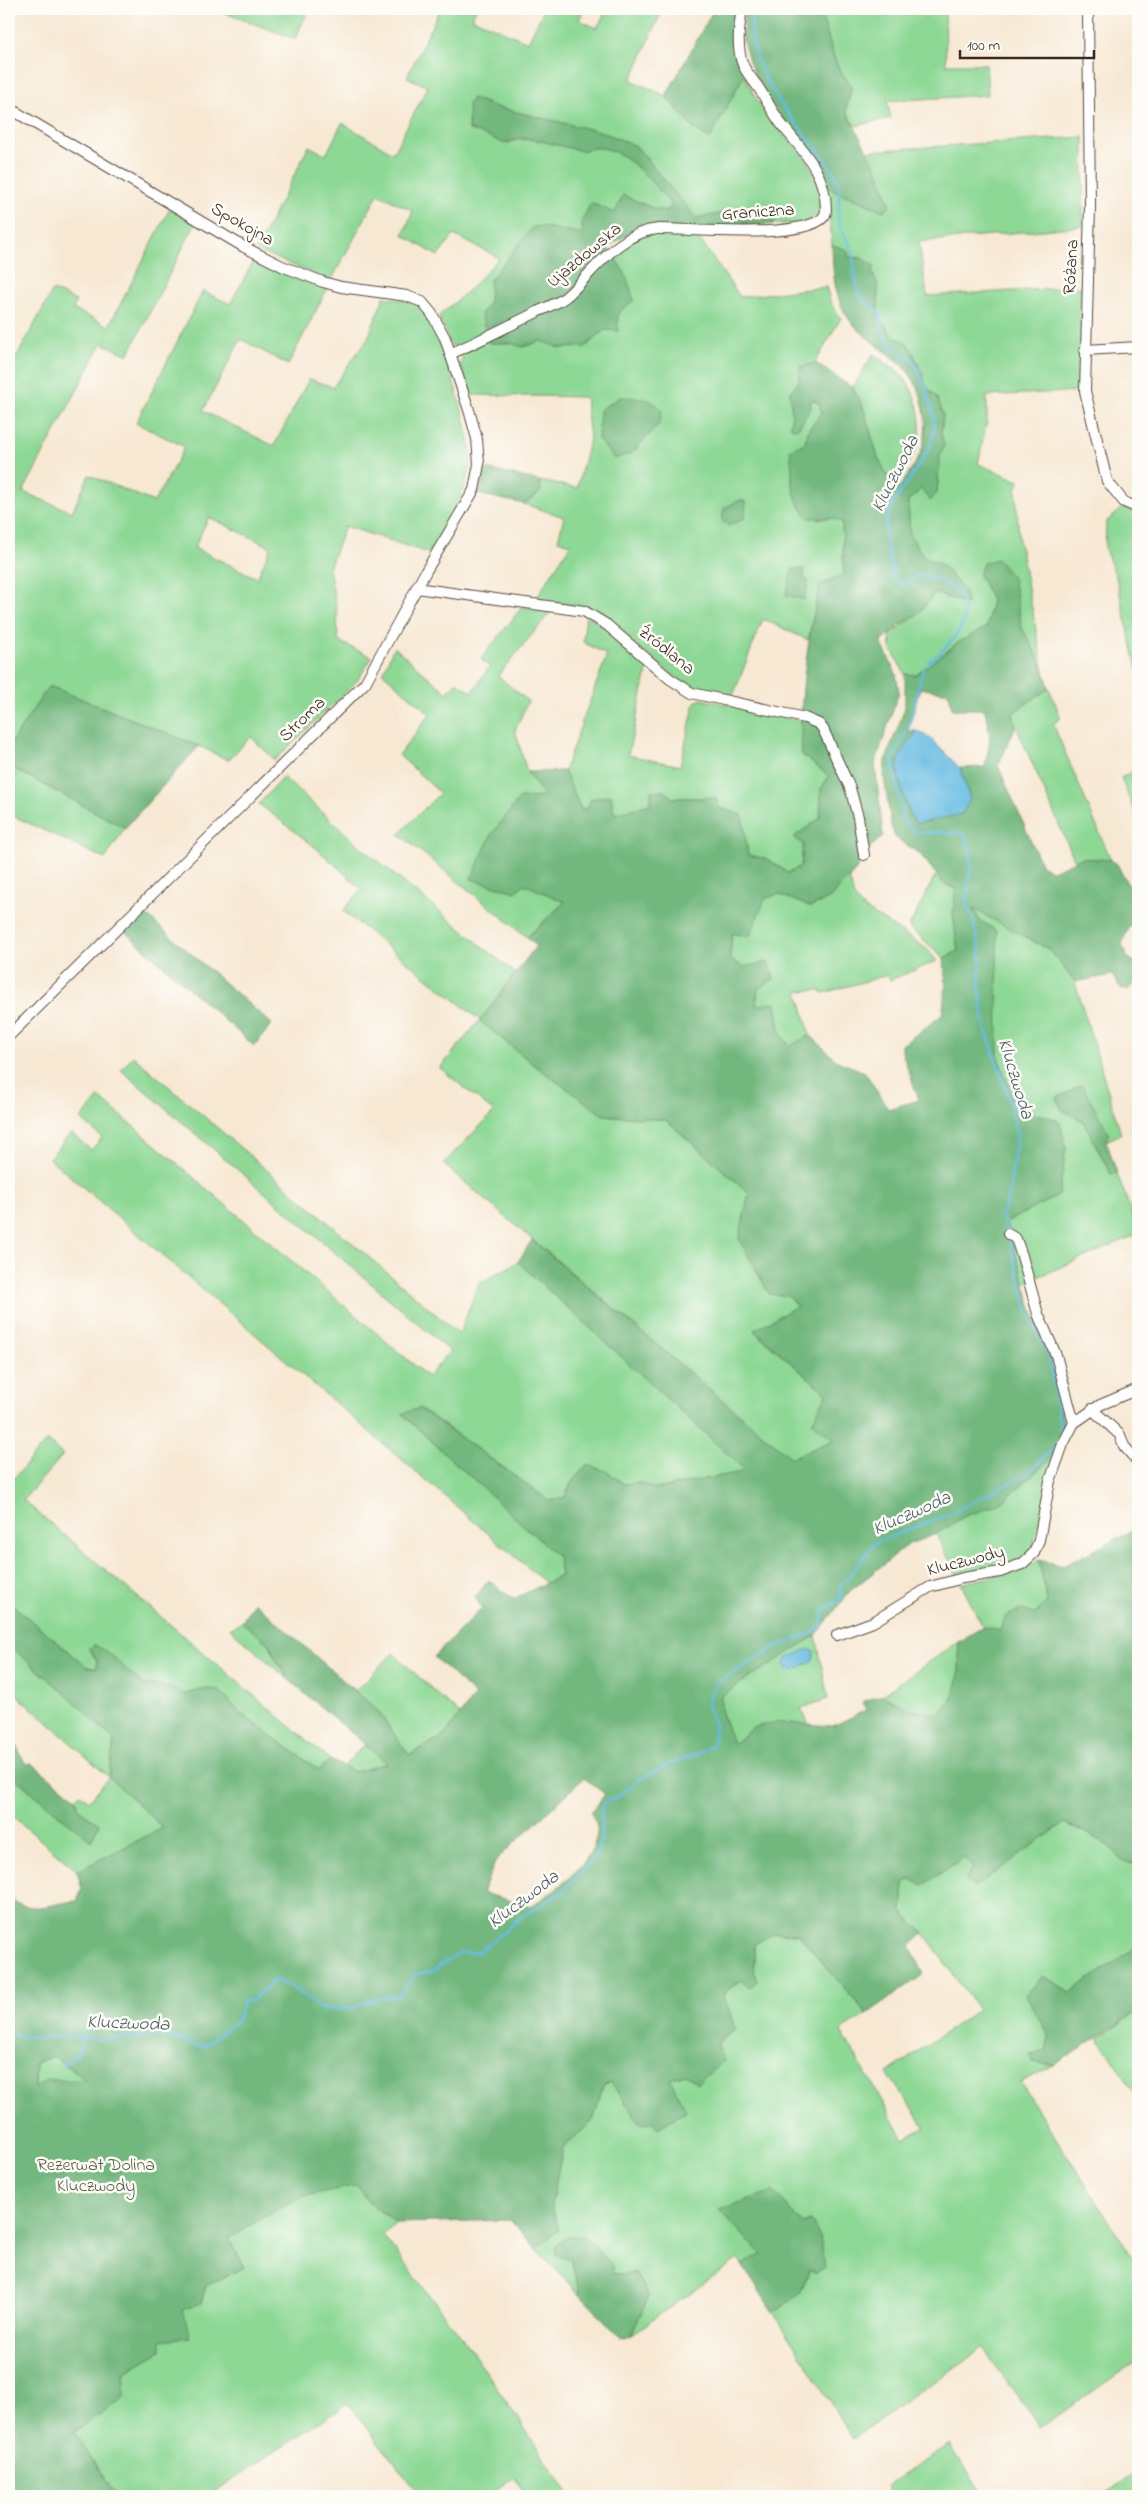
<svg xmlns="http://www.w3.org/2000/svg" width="1147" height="2505" font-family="'Indie Flower',sans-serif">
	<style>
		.green { fill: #8dd895; stroke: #64815a; fill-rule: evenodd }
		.forest { fill: #72b87e; stroke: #56714e; fill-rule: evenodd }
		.water { fill: #66bce3; stroke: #507380 }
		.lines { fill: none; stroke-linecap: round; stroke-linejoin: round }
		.stream { stroke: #66bce3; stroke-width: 2.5 }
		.street-casing { stroke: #574639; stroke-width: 12 }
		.street { stroke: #fff; stroke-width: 10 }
		.labels { text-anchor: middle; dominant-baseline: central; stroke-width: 5; stroke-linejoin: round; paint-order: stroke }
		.street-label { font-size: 18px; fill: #3b2a1e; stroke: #fdfcf7 }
		.park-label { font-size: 18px; fill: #545e42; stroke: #fdfcf7 }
		.water-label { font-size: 19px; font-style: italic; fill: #4a5d63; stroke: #fdfcf7 }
	</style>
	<rect width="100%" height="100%" fill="#fdfcf7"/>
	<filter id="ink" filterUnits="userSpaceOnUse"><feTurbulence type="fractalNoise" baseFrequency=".02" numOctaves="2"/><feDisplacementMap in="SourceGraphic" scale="10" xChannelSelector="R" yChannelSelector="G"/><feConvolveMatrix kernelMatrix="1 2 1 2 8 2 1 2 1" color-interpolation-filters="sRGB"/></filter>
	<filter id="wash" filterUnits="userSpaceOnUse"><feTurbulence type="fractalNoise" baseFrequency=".0096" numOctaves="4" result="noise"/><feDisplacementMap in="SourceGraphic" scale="20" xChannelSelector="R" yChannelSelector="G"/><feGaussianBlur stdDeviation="1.12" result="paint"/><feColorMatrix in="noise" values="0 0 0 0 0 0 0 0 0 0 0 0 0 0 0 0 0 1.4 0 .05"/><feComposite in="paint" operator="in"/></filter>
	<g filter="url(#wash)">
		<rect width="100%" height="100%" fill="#f7e8d3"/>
		<g class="green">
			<polygon points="214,9 309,9 295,39"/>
			<path d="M440,9H476L472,18L528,42L544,9H584L579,20L597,28L607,9H663L631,80L666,96L693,128L744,75C752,91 760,107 772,121C793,146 812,156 819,191C821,199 822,205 819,213L804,223L774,224L773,216L742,219L737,211L696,218L636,146L602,132L499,108L472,98L468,123L469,130L508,143C531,134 559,143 582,151C619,135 650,182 672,205L667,211L652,208L623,195L615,213L583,234L539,226L490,280L489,304L481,314L486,332L459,347L450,345L439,316L472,287L499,258L454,235L438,256L403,235L413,211L378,194L331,281L256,250L309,146L326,155L342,123L393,153L428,87L407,77Z"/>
			<path d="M818,9H945L946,64H986L988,95L887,101L891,118L855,126L846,111L852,85C830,67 831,33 818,9Z"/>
			<polygon points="1084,137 1083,226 919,242 927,296 1081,287 1082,391 987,396 987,420 978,464 1019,481 1016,490 1019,540 1043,667 1022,628 1013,578 979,575 992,600 987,627 959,642 915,675 905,674 891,649 890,635 919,613 935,593 967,604 964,591 942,565 923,556 910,535 908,501 921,489 937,493 940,455 944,445 941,434 943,415 937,398 926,386 921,369 907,343 893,336 878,315 878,285 872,272 861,258 849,257 847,250 832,245 827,187 883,211 877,169 866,151"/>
			<path d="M170,208L195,224L128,355L102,343L23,492L72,512L89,475L154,502L185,447L136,423L203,291L230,304L255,259L328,287L288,365L241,339L203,411L274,446L309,379L333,387L368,338L384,297C395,299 411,299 420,307C437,322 474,437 471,461C466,496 447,523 428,553L345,526L329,568L337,611L338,641L372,657L357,681L275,760L251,737L228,760L199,746L49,686L9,746V371L53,290L76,301L73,309L109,326ZM209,517L271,547L257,578L194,548Z"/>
			<polygon points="656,233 696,234 740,297 826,287 831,303 841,318 815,363 801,367 799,381 790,392 792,413 813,400 819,403 822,413 809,429 805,443 791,450 793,473 791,483 817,519 832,518 842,522 844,575 820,585 808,640 763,619 732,698 689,688 588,607 535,600 571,544 558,540 564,517 524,504 540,492 540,481 577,488 590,438 585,397 472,395 460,365 464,353 489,340 490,343 510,343 523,347 540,341 561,348 585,347 604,330 612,255 635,238"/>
			<path d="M873,354C882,361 893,367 901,375C919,393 927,433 913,455C907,465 898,474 891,483L878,458L863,407L853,388Z"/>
			<polygon points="1124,507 1138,513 1138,674 1116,577 1105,549 1106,522"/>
			<polygon points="522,607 552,610 498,676 528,701 515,730 527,772 546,798 472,879 516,892 524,884 565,902 527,937 399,834 440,793 399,755 430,714 383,673 394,647 447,693 456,682 472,692 489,667 481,659"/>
			<polygon points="586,615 595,620 648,667 628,755 680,766 695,702 701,699 802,721 802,755 829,775 821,789 821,818 794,837 803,844 801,866 788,873 767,859 748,855 742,815 719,808 716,798 672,798 651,791 651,804 614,814 611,795 587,809 581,809 564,771 607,655 583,642"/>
			<polygon points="1049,688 1061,718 1053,724 1111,860 1082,858 1075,861 1016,726 1013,713"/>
			<polygon points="9,766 125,828 105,859 9,814"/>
			<polygon points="1138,769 1138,821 1121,778"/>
			<polygon points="283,777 363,849 515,973 480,1021 537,1067 603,1115 666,1120 749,1193 739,1239 797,1306 754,1331 827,1394 834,1440 791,1458 443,1164 494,1112 440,1068 480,1020 343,911 362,889 315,847 259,804"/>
			<polygon points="935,876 944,884 956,889 953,914 958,951 944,958 909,927"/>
			<polygon points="849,877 854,897 861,906 927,949 937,961 890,980 887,975 824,993 819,990 798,991 810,1035 790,1046 781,1035 778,1024 756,1006 758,989 743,967 730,959 732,933 749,937 764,899 778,894 811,907 830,898"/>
			<polygon points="973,908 1050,950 1075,982 1121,1134 1106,1141 1082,1085 1057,1098 1061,1109 1084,1122 1111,1174 1117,1173 1138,1231 1138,1234 1024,1283 1006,1222 1059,1195 1066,1148 1047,1116 1026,1113 1011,1092 998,1058 997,1025 979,920"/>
			<polygon points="133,1056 459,1334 479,1283 518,1262 747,1471 656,1489 640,1483 624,1484 587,1465 571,1483 565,1497 550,1501 420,1408 403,1415 559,1557 561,1576 546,1583 49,1158 71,1133 91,1150 102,1138 81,1119 99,1097 428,1377 450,1351 121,1070"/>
			<polygon points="47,1440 63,1455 23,1500 330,1760 319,1770 241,1714 219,1690 206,1689 185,1694 160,1685 143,1685 109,1653 90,1649 97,1661 97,1668 87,1667 9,1602 9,1484"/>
			<path d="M1055,1455L1032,1550C1013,1570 984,1572 958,1577L936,1534L965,1516L1000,1504Z"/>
			<polygon points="1039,1560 1047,1602 1035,1614 1021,1610 1000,1630 983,1627 961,1584 1023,1569"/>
			<polygon points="242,1622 270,1645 276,1660 289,1680 230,1629"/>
			<path d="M816,1635L828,1699L801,1708L809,1725C771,1721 763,1721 733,1744L721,1710L720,1696Z"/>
			<path d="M958,1642C961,1671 960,1694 939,1715L908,1709L882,1695Z"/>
			<polygon points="9,1645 75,1702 114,1740 109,1777 163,1828 77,1871 9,1813 9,1773 91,1841 99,1824 79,1809 76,1798 80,1794 89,1801 109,1777 9,1688"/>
			<polygon points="393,1653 460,1715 445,1735 409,1755 378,1711 355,1691"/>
			<polygon points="364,1745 388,1763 355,1772 344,1766"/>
			<polygon points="1064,1823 1087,1833 1110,1847 1121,1860 1138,1866 1138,1946 1070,1992 1043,1976 1027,1995 1049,2037 1046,2051 1031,2055 1032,2062 1054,2065 1020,2082 1138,2266 1138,2360 1040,2428 983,2348 853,2438 773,2312 800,2294 809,2270 810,2221 803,2224 773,2191 762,2254 742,2265 738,2259 631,2335 649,2296 613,2274 571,2259 581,2296 535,2248 559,2230 551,2204 563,2147 593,2121 603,2086 611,2082 641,2124 670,2079 685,2074 735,2029 723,1994 741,1980 757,1981 754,1964 754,1944 775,1933 798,1934 867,2014 841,2031 904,2139 925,2127 887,2073 978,2010 924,1933 902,1912 904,1883 910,1879 923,1885 964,1857 973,1868 974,1888"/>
			<polygon points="1138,2011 1138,2099 1099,2038"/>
			<polygon points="53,2056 87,2081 48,2080 35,2089 35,2063"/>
			<polygon points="357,2185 368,2202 396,2223 383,2235 473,2352 570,2496 527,2496 514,2477 487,2496 420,2496 348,2403 208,2496 116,2496 74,2432 125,2397 123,2373 161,2351 160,2340 183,2310 201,2303 206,2286 244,2267 229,2237 300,2197"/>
			<polygon points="950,2444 984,2496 894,2496 887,2486"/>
			<polygon points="1138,2471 1138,2496 1102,2496"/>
		</g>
		<g class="forest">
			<polygon points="714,9 737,9 733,35 744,75 710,139 693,128 666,96"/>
			<path d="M744,9H818C831,33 830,67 852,85L846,111L877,169L891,205L883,211L827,187L816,158L784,122L765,94L750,64L743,40Z"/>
			<path d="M472,98L499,108L602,132L636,146L696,218L737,211L742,219L773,216L774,224L632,232L607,247L625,273L634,300L618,313V331L604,330L585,347L561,348L540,341L523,347L510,343H490L481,314L489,304L490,280L532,228L539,226L583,234L581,222L591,203L615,213L623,195L652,208L667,211L672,205C650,182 619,135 582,151L532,139L520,138L504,143L469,129L468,104Z"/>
			<path d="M832,245L847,250L849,257L861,258L875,266L872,272L878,285V315L893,336L907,343L912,350L926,386L937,398L943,415L941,434L944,445L940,455L937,493L930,501L921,489L908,501L910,535L923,556L942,565L965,591L967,604L935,593L919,613L899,626L881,642L896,674L899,692L875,764L883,836L864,853L856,870L830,898L811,907L778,894L765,899L749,937L732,933L730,959L743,967L768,962L774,979L758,989L756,1005L776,1003L781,1035L790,1046L810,1035L837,1061L865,1072L888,1109L919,1100L902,1052V1045L942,1015L946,986L944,958L958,951L953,914L956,889L944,884L920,854L895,837L891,825L884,776L885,762L905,708V674L915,675L959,642L987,627L992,600L979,575L983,563L997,559L1013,578L1022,628L1043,667L1049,688L1013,713L1016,726L998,766L1042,866L1052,871L1082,858L1111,860L1117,864L1127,883L1138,894V923L1128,928L1122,944L1127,957L1138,964V978L1127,991L1121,988L1112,975L1075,982L1050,950L973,909L979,920L997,931L998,1058L1011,1092L1026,1113L1047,1116L1060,1122L1066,1148L1059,1195L1006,1222L1035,1318L1051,1356L1065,1433L1055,1455L1000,1504L965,1516L936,1534L909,1544L850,1591L816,1635L721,1696V1710L733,1744L754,1727L777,1722L833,1726L866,1710L862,1702L882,1695L908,1709L939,1715C960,1694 961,1671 958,1642L983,1627L1000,1630L1006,1616L1021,1610L1035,1614L1047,1602L1039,1560L1063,1566L1138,1528V1866L1121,1860L1110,1847L1087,1833L1064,1823L974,1888L965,1880L973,1868L964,1857L923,1885L910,1879L904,1883L902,1912L924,1933L910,1946L924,1974L867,2014L798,1934L775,1933L754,1944V1964L757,1981L750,1987L741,1980L723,1994L735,2029L716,2044L724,2061L697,2083L685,2074L670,2079L686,2111L658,2128L653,2122L641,2125L611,2082L603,2086L593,2121L563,2147L551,2204L559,2230L535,2248L511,2220L396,2223L368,2202L357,2185L300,2197L229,2237L244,2267L206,2286L201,2303L183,2310L190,2337L161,2340V2351L123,2373L125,2397L74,2432L116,2496H9V1899C36,1915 49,1903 77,1901L82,1889L77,1871L163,1828L109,1777L114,1740L75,1702L9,1645V1602L87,1667L97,1668V1661L90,1649L94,1645L108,1652L143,1685H159L185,1694L206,1689L219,1690L241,1714L319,1770L330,1760L355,1772L387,1763L289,1680L276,1660L270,1645L242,1622L254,1602L378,1711L409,1755L445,1735L475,1695L434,1657L482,1608L475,1597L489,1580L513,1599L561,1576L558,1557L402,1414L419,1408L550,1501L565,1497L571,1483L587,1465L606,1471L624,1484L640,1483L656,1489L746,1471L518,1262L532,1240L791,1458L834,1440L812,1422L827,1394L754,1330L797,1306L788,1296L769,1294L739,1239L749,1193L666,1120L603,1115L537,1067L480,1021L536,946L527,937L565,902L524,884L516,892L471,879L491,835L520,798L545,797L527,772L564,771L581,809H587L591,799L611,795L614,814L651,804V791H665L672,798H716L719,808L742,815L748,855L767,859L788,873L801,866L803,844L794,837L820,818L821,789L829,776L802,755C798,698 808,640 820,585L844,574L842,522L832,518H809C788,497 794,477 790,450L805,443L809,429L822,413L819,403L813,400L810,402L811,408L799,427L796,429L790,426L792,413L790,392L799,381L800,367L815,363L853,388L863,407L878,458L896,491C905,480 917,463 922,449C931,422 922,383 901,364C882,347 858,335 845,313C833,292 833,268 832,245ZM920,688L949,693L952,709H985L990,739L985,767L960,768L970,799L910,816L905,801L898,763L916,731H908ZM584,1778L605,1794L591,1813C594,1819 598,1826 597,1832C595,1862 555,1891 531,1906L482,1893L496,1860ZM53,2056L86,2080H48L35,2088V2063Z"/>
			<path d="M620,397C637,398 651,396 662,411L659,424L632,453L614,459L598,439L600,410Z"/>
			<polygon points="486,469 540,481 541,492 524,504 478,494"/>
			<polygon points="740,500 746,502 745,518 729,526 722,521 724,508"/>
			<polygon points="792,569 804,569 804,578 809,582 804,600 786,595"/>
			<polygon points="49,686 199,746 125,828 9,766 9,746"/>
			<polygon points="143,912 272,1024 254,1046 124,931"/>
			<polygon points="1082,1085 1109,1134 1106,1141 1117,1173 1111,1174 1084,1122 1061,1109 1057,1098"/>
			<polygon points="9,1739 16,1745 25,1763 34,1765 76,1798 79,1809 99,1824 91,1841 9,1773"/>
			<polygon points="1138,1946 1138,2011 1054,2065 1032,2062 1031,2055 1046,2051 1049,2037 1026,1995 1043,1976 1070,1992"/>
			<polygon points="773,2191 803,2224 810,2221 820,2236 825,2267 816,2273 809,2270 800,2294 773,2312 742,2265 761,2254 719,2210"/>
			<polygon points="584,2236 612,2265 613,2274 635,2273 649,2296 631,2335 621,2338 581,2296 571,2259 556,2255 556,2246 567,2237"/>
		</g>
		<g class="water">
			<path d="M916,731L929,737L960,768L970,799L962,814L916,824C908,814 896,776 898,763C900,753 911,740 916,731Z"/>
			<polygon points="808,1649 815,1652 812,1661 793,1670 788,1669 784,1664 788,1658"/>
		</g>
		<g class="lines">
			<g class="stream">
				<path d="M753,9C743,59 779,103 808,139C819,152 832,166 838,183C842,196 836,211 839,224C841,233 849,240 851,248C856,263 853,282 860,296C864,303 872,305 877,310C884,318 881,330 886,339C893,349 903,352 912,360C921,369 932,407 934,420C939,457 892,487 886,525C883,543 892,561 894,580L901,584L921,574C929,578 939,580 947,585C985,610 954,643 928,662"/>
				<polyline points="923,669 909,725 892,760 903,820 915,832 963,833 969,845 971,861 966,905 973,918 981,959 979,984 984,1024 1011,1104 1017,1135 1009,1196 1002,1214 1007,1231"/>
				<polyline points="1009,1238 1028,1312 1049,1356 1062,1437"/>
				<path d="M9,2034L39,2039L67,2036L105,2039L163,2035L203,2047L238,2020L243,2001L252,2000L275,1980C293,1985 306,1997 320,2009H351L374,1999L398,1996L416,1974L432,1971L459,1953L479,1952L521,1917L563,1892L595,1857L601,1839L602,1806L605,1802L614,1799L639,1780L669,1764L697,1754L713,1745L715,1725L707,1706L715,1684L775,1647L811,1634L822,1625L823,1611L842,1598L839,1589L875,1543L949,1514L1027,1474L1059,1442"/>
				<path d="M63,2064C76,2058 84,2050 81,2036"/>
			</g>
		</g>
	</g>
	<g filter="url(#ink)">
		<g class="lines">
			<g class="street-casing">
				<g id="street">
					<polyline points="1088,9 1090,206 1085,391 1107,481 1124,502 1138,508"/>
					<polyline points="9,108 244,247 282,266 323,282 341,287 407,296 422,302 432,314 445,338 469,410 477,439 479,464 474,490 426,571 365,683 9,1036"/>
					<polyline points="1085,350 1138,347"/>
					<path d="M450,354C479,341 507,327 535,313C546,307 560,303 568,295C594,271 619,232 658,229C682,228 826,243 826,210C826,173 803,151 782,125C773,113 766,99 758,87C753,80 746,72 743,65C736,47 739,27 742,9"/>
					<polyline points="416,588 584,611 607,625 670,679 692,693 805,718 819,724 823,729 850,788 858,817 864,855"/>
					<polyline points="1008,1234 1016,1239 1022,1256 1038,1314 1056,1355 1074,1423"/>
					<polyline points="1092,1409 1120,1435 1124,1446 1138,1462"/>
					<polyline points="837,1635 873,1622 930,1587 963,1578 1000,1572 1022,1564 1034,1553 1039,1540 1050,1481 1063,1444 1074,1423 1100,1405 1138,1389"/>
				</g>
			</g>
			<use href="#street" class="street"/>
		</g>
	</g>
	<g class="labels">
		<g class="street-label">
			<text transform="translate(758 213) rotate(-4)">Graniczna</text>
			<text transform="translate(242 225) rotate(30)">Spokojna</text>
			<text transform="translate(585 256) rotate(-40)">Ujazdowska</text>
			<text transform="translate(1072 267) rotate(-87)">Różana</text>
			<text transform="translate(666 651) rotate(39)">Źródlana</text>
			<text transform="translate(303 720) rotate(-44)">Stroma</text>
			<text transform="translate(966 1562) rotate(-14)">Kluczwody</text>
		</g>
		<g class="park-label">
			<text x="96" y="2166">Rezerwat Dolina<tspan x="96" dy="21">Kluczwody</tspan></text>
		</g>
		<g class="water-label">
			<text transform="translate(896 474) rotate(-63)">Kluczwoda</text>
			<text transform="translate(1015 1079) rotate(73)">Kluczwoda</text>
			<text transform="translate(912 1514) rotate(-24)">Kluczwoda</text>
			<text transform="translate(524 1900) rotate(-37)">Kluczwoda</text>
			<text transform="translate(128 2024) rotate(2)">Kluczwoda</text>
		</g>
	</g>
	<rect width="1147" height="2505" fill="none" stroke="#fdfcf7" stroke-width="30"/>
	<path d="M960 50v8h134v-8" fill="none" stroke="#3b2a1e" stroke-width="2.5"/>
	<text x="967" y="50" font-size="15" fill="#3b2a1e" stroke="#fdfcf7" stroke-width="4" paint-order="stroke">100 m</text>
</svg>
